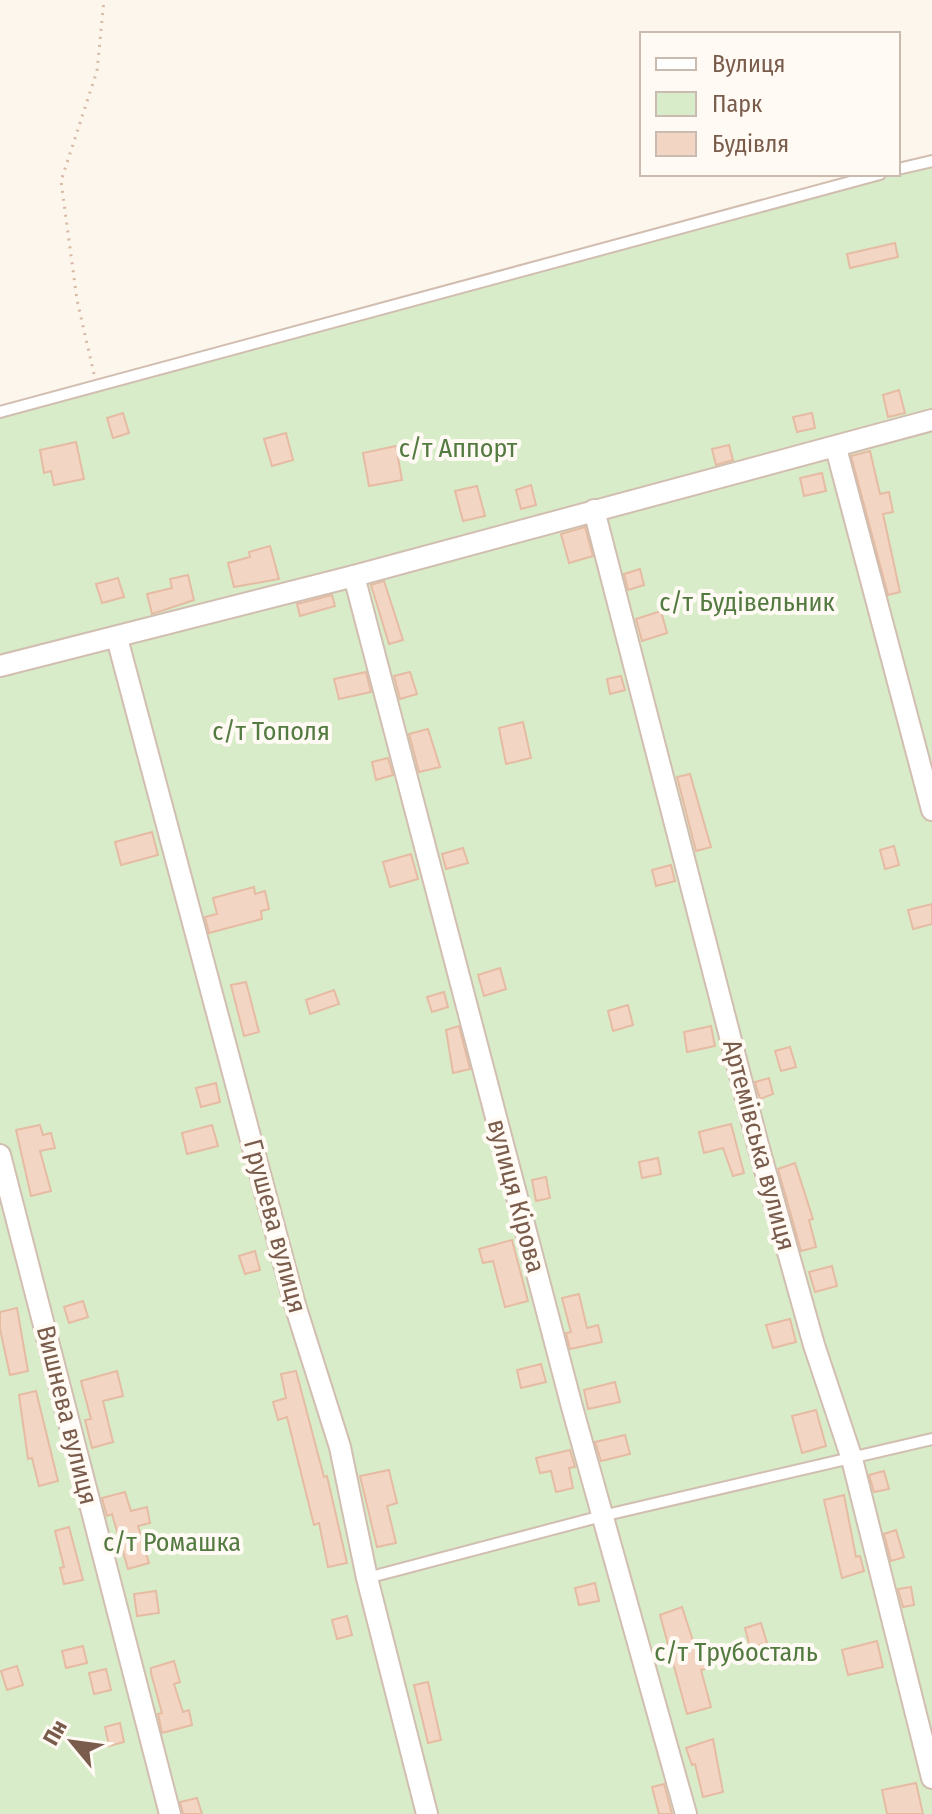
<svg xmlns="http://www.w3.org/2000/svg" width="932" height="1814" font-family="'Fira Sans Condensed',sans-serif">
	<style>
		.green { fill: #d8ecc9 }
		.building { fill: #f3d5c3; stroke: #e6bba3; stroke-width: 2 }
		.lines { fill: none; stroke-linecap: round; stroke-linejoin: round }
		.service-casing { stroke: #d1beb0; stroke-width: 14 }
		.minor-casing { stroke: #d1beb0; stroke-width: 24 }
		.path { stroke: #d9b8a5; stroke-width: 3; stroke-dasharray: 2 6; stroke-linecap: butt }
		.service { stroke: #fff; stroke-width: 10 }
		.minor { stroke: #fff; stroke-width: 20 }
		.labels { text-anchor: middle; dominant-baseline: central; stroke-width: 8; stroke-linejoin: round; paint-order: stroke }
		.park-label { font-size: 26px; fill: #537a41; stroke: #fffaf3 }
		.street-label { font-size: 26px; fill: #7a5c4d; stroke: #fffaf3 }
	</style>
	<rect width="100%" height="100%" fill="#fdf6ec"/>
	<polygon class="green" points="932,157 932,1814 0,1814 0,412 869,174 898,174 898,166"/>
	<g class="building">
		<polygon points="895,243 898,257 850,268 847,254"/>
		<polygon points="899,390 905,413 888,417 883,395"/>
		<polygon points="123,413 129,433 113,438 107,418"/>
		<polygon points="812,413 815,428 797,432 793,417"/>
		<polygon points="286,433 293,460 272,466 264,439"/>
		<polygon points="76,442 84,479 54,485 51,471 44,473 40,450"/>
		<polygon points="729,445 733,460 716,465 712,449"/>
		<polygon points="396,446 402,480 369,486 363,453"/>
		<polygon points="870,451 880,494 889,492 893,512 883,514 900,592 888,595 851,456"/>
		<polygon points="822,473 826,491 804,496 800,478"/>
		<polygon points="531,485 536,505 521,509 516,490"/>
		<polygon points="477,486 485,516 463,521 455,491"/>
		<polygon points="585,527 593,556 569,563 561,534"/>
		<polygon points="270,546 279,579 234,587 228,563 250,557 249,552"/>
		<polygon points="640,569 644,585 628,590 624,574"/>
		<polygon points="188,575 194,600 152,614 147,594 172,588 170,579"/>
		<polygon points="118,578 124,597 102,603 96,584"/>
		<polygon points="384,581 403,640 389,644 371,585"/>
		<polygon points="332,595 335,606 300,616 297,604"/>
		<polygon points="661,611 667,633 642,641 636,619"/>
		<polygon points="366,672 371,692 339,699 334,679"/>
		<polygon points="410,672 417,694 400,699 394,676"/>
		<polygon points="621,676 625,690 610,694 607,679"/>
		<polygon points="523,722 531,758 506,764 499,728"/>
		<polygon points="428,729 440,767 419,772 409,734"/>
		<polygon points="388,758 393,775 376,780 372,762"/>
		<polygon points="690,774 711,847 696,851 677,777"/>
		<polygon points="152,832 158,855 121,865 115,842"/>
		<polygon points="894,846 899,865 885,869 880,850"/>
		<polygon points="463,848 468,863 446,869 442,854"/>
		<polygon points="411,854 418,879 390,887 383,862"/>
		<polygon points="671,865 675,881 656,886 652,870"/>
		<polygon points="254,887 255,894 265,891 269,909 261,911 262,919 209,933 205,917 217,914 213,898"/>
		<polygon points="932,904 932,924 913,929 908,910"/>
		<polygon points="500,968 506,989 484,996 478,975"/>
		<polygon points="246,982 259,1032 244,1036 231,985"/>
		<polygon points="334,990 339,1004 310,1014 306,1000"/>
		<polygon points="444,992 448,1007 432,1012 427,997"/>
		<polygon points="628,1005 633,1025 613,1031 608,1011"/>
		<polygon points="459,1026 470,1069 453,1073 446,1030"/>
		<polygon points="711,1026 715,1046 687,1052 684,1032"/>
		<polygon points="790,1047 796,1067 781,1071 775,1051"/>
		<polygon points="769,1078 773,1094 760,1099 755,1082"/>
		<polygon points="216,1083 220,1102 201,1107 196,1088"/>
		<polygon points="731,1124 744,1173 733,1176 723,1148 704,1153 699,1132"/>
		<polygon points="40,1125 43,1135 51,1133 55,1148 40,1151 51,1191 31,1196 16,1130"/>
		<polygon points="212,1125 218,1146 187,1154 182,1133"/>
		<polygon points="658,1158 661,1174 642,1178 639,1162"/>
		<polygon points="795,1163 813,1219 809,1220 816,1247 801,1251 778,1169"/>
		<polygon points="546,1177 550,1198 536,1201 532,1180"/>
		<polygon points="512,1240 528,1301 505,1307 493,1261 483,1263 479,1249"/>
		<polygon points="255,1251 260,1270 245,1274 239,1256"/>
		<polygon points="832,1266 837,1286 815,1292 809,1272"/>
		<polygon points="579,1294 587,1328 598,1325 602,1342 570,1349 566,1333 571,1332 562,1298"/>
		<polygon points="83,1301 88,1317 69,1323 64,1307"/>
		<polygon points="17,1308 28,1371 10,1375 0,1329 0,1312"/>
		<polygon points="790,1319 796,1342 773,1348 766,1325"/>
		<polygon points="541,1364 546,1382 521,1388 517,1370"/>
		<polygon points="117,1371 123,1396 103,1401 113,1442 92,1448 85,1420 91,1419 81,1381"/>
		<polygon points="296,1371 324,1477 327,1476 347,1563 328,1567 319,1523 314,1525 287,1417 278,1420 273,1402 286,1398 281,1374"/>
		<polygon points="615,1382 620,1402 588,1409 584,1390"/>
		<polygon points="36,1391 58,1481 39,1486 32,1458 28,1459 19,1395"/>
		<polygon points="816,1410 826,1446 802,1453 792,1416"/>
		<polygon points="625,1435 630,1454 601,1461 595,1442"/>
		<polygon points="570,1450 575,1467 569,1468 573,1488 556,1492 551,1471 540,1473 536,1458"/>
		<polygon points="389,1470 397,1503 387,1506 396,1543 377,1547 360,1476"/>
		<polygon points="884,1471 889,1489 874,1492 869,1475"/>
		<polygon points="125,1492 131,1511 147,1507 150,1523 138,1526 149,1563 128,1569 112,1514 107,1516 102,1498"/>
		<polygon points="844,1495 856,1557 860,1556 864,1571 842,1578 824,1500"/>
		<polygon points="69,1527 83,1580 64,1584 60,1568 64,1567 55,1531"/>
		<polygon points="896,1530 904,1557 891,1561 884,1534"/>
		<polygon points="595,1583 599,1601 579,1605 575,1588"/>
		<polygon points="911,1587 914,1605 903,1607 898,1589"/>
		<polygon points="156,1591 159,1613 137,1616 134,1594"/>
		<polygon points="682,1607 695,1647 704,1644 710,1668 701,1670 711,1707 687,1714 660,1615"/>
		<polygon points="347,1616 352,1635 337,1639 332,1620"/>
		<polygon points="761,1623 767,1643 750,1648 745,1628"/>
		<polygon points="877,1641 883,1667 848,1675 842,1650"/>
		<polygon points="83,1646 87,1663 66,1668 62,1651"/>
		<polygon points="174,1661 180,1682 174,1684 183,1712 189,1710 192,1725 162,1733 158,1714 162,1713 151,1673 151,1668"/>
		<polygon points="17,1666 23,1685 7,1690 1,1671"/>
		<polygon points="106,1669 111,1690 94,1694 89,1673"/>
		<polygon points="428,1682 441,1740 428,1743 414,1685"/>
		<polygon points="120,1723 124,1742 109,1746 105,1727"/>
		<polygon points="713,1739 723,1792 703,1797 695,1764 692,1765 686,1748"/>
		<polygon points="916,1783 923,1814 887,1814 882,1790"/>
		<polygon points="664,1784 672,1814 659,1814 652,1787"/>
		<polygon points="197,1798 202,1814 183,1814 180,1802"/>
	</g>
	<g class="lines">
		<g class="service-casing">
			<g id="service">
				<polyline points="898,169 932,161"/>
				<polyline points="0,412 880,174"/>
				<polyline points="367,1578 602,1516 932,1439"/>
			</g>
		</g>
		<g class="minor-casing">
			<g id="minor">
				<polyline points="836,448 932,810"/>
				<polyline points="594,510 758,1145 814,1345 852,1459 932,1778"/>
				<polyline points="354,576 572,1407 686,1814"/>
				<polyline points="117,638 295,1305 340,1447 367,1578 427,1814"/>
				<polyline points="0,666 354,576 932,420"/>
				<polyline points="0,1155 170,1814"/>
			</g>
		</g>
		<polyline class="path" points="94,374 77,300 61,181 97,71 104,0"/>
		<use href="#service" class="service"/>
		<use href="#minor" class="minor"/>
	</g>
	<g class="labels">
		<g class="park-label">
			<text x="458" y="448">с/т Аппорт</text>
			<text x="747" y="602">с/т Будівельник</text>
			<text x="271" y="731">с/т Тополя</text>
			<text x="172" y="1542">с/т Ромашка</text>
			<text x="736" y="1652">с/т Трубосталь</text>
		</g>
		<g class="street-label">
			<text transform="translate(759 1145) rotate(75)">Артемівська вулиця</text>
			<text transform="translate(516 1196) rotate(75)">вулиця Кірова</text>
			<text transform="translate(275 1226) rotate(75)">Грушева вулиця</text>
			<text transform="translate(67 1415) rotate(76)">Вишнева вулиця</text>
		</g>
	</g>
	<rect x="640" y="32" width="260" height="144" fill="#fffaf3" stroke="#cabbb1" stroke-width="2"/>
	<rect x="656" y="58" width="40" height="12" fill="#ffffff" stroke="#cabbb1" stroke-width="2"/>
	<text x="712" y="72" font-size="24" fill="#7a5c4d">Вулиця</text>
	<rect x="656" y="92" width="40" height="24" fill="#d8ecc9" stroke="#cabbb1" stroke-width="2"/>
	<text x="712" y="112" font-size="24" fill="#7a5c4d">Парк</text>
	<rect x="656" y="132" width="40" height="24" fill="#f3d5c3" stroke="#cabbb1" stroke-width="2"/>
	<text x="712" y="152" font-size="24" fill="#7a5c4d">Будівля</text>
	<g transform="translate(72 1742) rotate(299)" stroke="#fffaf3" stroke-width="6" paint-order="stroke">
	<path d="M0-6L14 30L0 20L-14 30Z" fill="#7a5c4d"/>
	<text y="-12" font-size="22" font-weight="bold" text-anchor="middle" fill="#7a5c4d">Пн</text>
	</g>
</svg>
